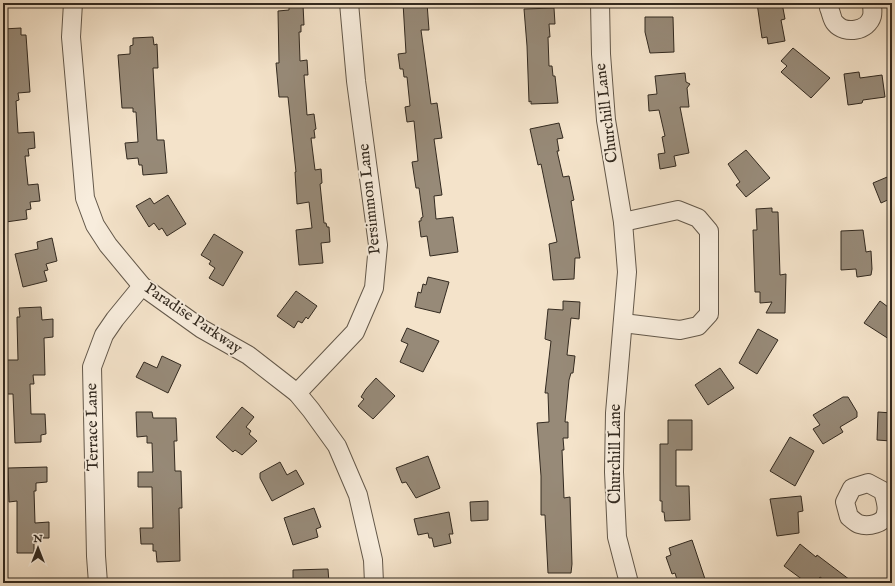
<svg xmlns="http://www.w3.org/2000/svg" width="895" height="586" font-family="'IM FELL English',serif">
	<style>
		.building { fill: #978a78; stroke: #332a20 }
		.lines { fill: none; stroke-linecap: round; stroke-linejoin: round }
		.street-casing { stroke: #63584a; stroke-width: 20 }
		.street { stroke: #f8eddd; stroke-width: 18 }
		.labels { text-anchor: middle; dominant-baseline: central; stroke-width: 4; stroke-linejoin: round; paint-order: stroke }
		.street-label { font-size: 16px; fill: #332a20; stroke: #f8eddd }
	</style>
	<rect width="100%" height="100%" fill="#f4e3ca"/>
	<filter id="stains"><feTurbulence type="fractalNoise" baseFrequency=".005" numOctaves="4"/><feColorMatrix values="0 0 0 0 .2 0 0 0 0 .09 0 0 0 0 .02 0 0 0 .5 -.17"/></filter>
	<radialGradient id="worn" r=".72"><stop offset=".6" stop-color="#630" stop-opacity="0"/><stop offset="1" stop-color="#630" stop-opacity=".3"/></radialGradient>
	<g class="building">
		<polygon points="403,3 427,3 429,30 421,30 431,104 437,103 442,138 434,139 442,195 434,196 436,219 453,217 458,252 430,256 427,236 421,237 419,221 421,221 421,218 423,217 419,188 416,188 412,162 418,161 414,121 407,122 405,107 410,106 407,77 404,77 403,69 400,69 398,54 406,53"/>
		<polygon points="757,3 782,3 785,19 781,20 785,41 768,44 767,37 762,38"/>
		<polygon points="303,5 304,25 301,25 301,32 299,32 300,61 307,60 308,75 304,75 307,115 314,114 316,129 314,130 315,138 311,138 315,170 321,169 322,183 320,184 324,223 326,223 327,227 329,227 330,242 321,243 323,263 299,265 296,230 312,228 309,202 297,204 295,172 296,172 288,97 279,97 276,63 279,63 278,11 289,10 289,6"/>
		<polygon points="554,8 555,24 549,24 550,37 548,37 549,66 552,66 553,76 555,76 558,103 531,104 531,101 529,102 527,46 524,9"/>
		<polygon points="645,17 673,17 674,52 650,53 645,32"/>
		<polygon points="21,28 21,35 26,35 30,92 18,93 19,100 16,101 18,133 34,132 35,148 28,149 29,156 25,156 28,185 38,184 40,201 30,202 31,209 26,210 27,219 6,222 5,213 3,213 3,189 7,188 3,148 3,29"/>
		<polygon points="153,37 154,45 157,44 158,68 153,68 157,140 164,140 167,173 143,175 142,165 139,165 138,158 127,159 125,143 138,142 136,112 133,112 133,108 122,108 118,55 130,54 130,46 133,45 133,38"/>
		<polygon points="793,48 830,78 811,98 781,72 787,66 781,61"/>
		<polygon points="859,72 860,78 882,75 885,97 863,100 862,103 848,105 844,74"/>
		<polygon points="685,73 686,82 690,84 687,88 689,107 680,107 689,153 674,156 676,166 660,169 658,154 665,153 662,137 665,136 659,110 649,111 648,95 657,94 655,76"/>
		<polygon points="559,123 563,138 557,139 559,151 557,151 563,177 569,176 574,200 571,201 580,258 575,258 574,279 553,280 549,244 557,242 541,164 538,165 530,129"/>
		<polygon points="746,150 770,178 746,197 736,185 740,182 728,164"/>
		<polygon points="892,175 892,198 881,203 873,183"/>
		<polygon points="168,195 186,224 167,236 162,228 159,230 154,223 149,227 136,206 150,198 154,204"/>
		<polygon points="772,208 772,212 778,212 780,275 786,274 785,313 766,313 772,302 760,303 760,292 755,292 753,230 757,230 756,209"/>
		<polygon points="863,230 866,252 871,251 872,269 871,275 857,277 856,269 841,270 841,231"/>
		<polygon points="214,234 243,252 223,286 209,278 215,268 209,264 211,261 201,255"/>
		<polygon points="52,238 57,261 46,264 48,270 44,271 47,281 23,287 15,254 38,249 37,242"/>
		<polygon points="428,277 449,282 440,313 415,307 418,292 421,293 423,284 426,285"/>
		<polygon points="296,291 317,306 308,319 306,317 302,323 298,321 294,328 277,316"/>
		<polygon points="563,301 580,302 579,319 571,318 567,355 575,356 573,373 571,373 569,380 565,422 568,422 568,438 563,438 564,450 562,450 564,498 570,497 572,564 571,573 548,573 545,515 541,515 541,476 537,423 549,422 548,393 545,393 551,341 545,339 548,309 563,310"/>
		<polygon points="880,301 892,310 892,341 864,323"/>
		<polygon points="41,307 42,320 53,319 53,337 44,338 45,375 33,375 34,384 30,384 31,414 45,414 46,434 41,435 41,442 15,443 13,394 6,394 5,360 18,360 17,321 17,317 20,317 19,308"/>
		<polygon points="407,328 439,341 423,372 400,362 408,344 401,341"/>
		<polygon points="758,329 778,340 757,374 739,363"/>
		<polygon points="162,356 181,365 168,393 136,377 144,362 157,368"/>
		<polygon points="720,368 734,388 708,405 695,385"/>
		<polygon points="376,378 395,396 373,419 358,406 364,399 361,397 366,389"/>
		<polygon points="843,397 848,397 857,412 857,417 840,427 843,432 823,444 813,429 820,425 813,415"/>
		<polygon points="242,407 254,417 246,427 251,431 249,434 257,441 242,455 235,450 233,452 216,437"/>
		<polygon points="136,412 152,412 153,418 176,418 177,441 174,441 175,471 181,471 182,508 179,508 180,561 157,562 156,551 153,551 153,544 141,544 140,528 153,528 152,487 138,487 138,472 153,472 152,443 147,443 147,436 137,437"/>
		<polygon points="878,412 892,413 891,441 877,440"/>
		<polygon points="668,420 692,420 692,450 676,450 676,486 689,486 690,520 665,521 664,512 662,512 662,501 660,501 660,444 668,444"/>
		<polygon points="790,437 814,451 795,486 770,471"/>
		<polygon points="428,456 440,488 416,498 406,482 402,483 396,468"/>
		<polygon points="280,462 287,475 296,470 304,484 272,501 260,478 260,473"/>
		<polygon points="47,467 47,482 36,483 36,491 34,491 35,523 49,522 49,538 38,538 38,543 34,543 34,553 17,553 17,501 9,502 8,468"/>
		<polygon points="801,496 803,511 798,512 799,533 777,536 770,499"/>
		<polygon points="488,501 488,520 471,521 470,502"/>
		<polygon points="314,508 321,527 316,529 318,537 293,545 284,518"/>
		<polygon points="449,512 453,534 449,534 451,543 434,547 432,538 429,538 428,533 418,535 414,519"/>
		<polygon points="692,540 705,579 693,583 678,583 675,573 672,574 666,557 671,555 669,548"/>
		<polygon points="800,544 816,557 817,555 854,583 828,583 820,577 815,583 807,583 784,566"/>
		<polygon points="328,569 329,583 293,583 293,570"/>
	</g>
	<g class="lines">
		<g class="street-casing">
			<g id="street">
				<polyline points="73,3 71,37 85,198 95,225 108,245 142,286 202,329 248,355 297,393 311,410 337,446 358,495 373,560 374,583"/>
				<polyline points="600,3 601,54 606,120 623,222 627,272 615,413 614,472 617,537 629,583"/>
				<path d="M831,3L829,8C831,12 832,20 835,23C845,35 868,31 872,16C873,12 872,7 872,3"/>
				<polyline points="623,323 680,330 698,326 709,314 709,231 698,218 678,210 623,222"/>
				<polyline points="297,393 355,332 374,288 378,245 356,81 349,3"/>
				<path d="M868,483L883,491C885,499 888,506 886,513C885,524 868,527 859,524C856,523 852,519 849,517L845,502L852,488Z"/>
				<polyline points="98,583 96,556 92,367 104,335 115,319 142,286"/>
			</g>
		</g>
		<use href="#street" class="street"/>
	</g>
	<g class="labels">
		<g class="street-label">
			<text transform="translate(607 113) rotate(-97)">Churchill Lane</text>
			<text transform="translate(370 199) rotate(-96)">Persimmon Lane</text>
			<text transform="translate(193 319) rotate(34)">Paradise Parkway</text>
			<text transform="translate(93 427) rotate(-91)">Terrace Lane</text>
			<text transform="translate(616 454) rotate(-90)">Churchill Lane</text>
		</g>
	</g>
	<rect width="895" height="586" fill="none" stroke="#f4e3ca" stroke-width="16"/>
	<rect x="4" y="4" width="887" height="578" fill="none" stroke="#332a20" stroke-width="2"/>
	<rect x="8" y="8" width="879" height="570" fill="none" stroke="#332a20"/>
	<g transform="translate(38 548)" stroke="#f8eddd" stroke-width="3" paint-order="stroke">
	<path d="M0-3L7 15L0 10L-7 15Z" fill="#332a20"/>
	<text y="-6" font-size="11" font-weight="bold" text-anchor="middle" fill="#332a20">N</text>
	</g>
	<rect width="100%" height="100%" filter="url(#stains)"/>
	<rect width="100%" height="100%" fill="url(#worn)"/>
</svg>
